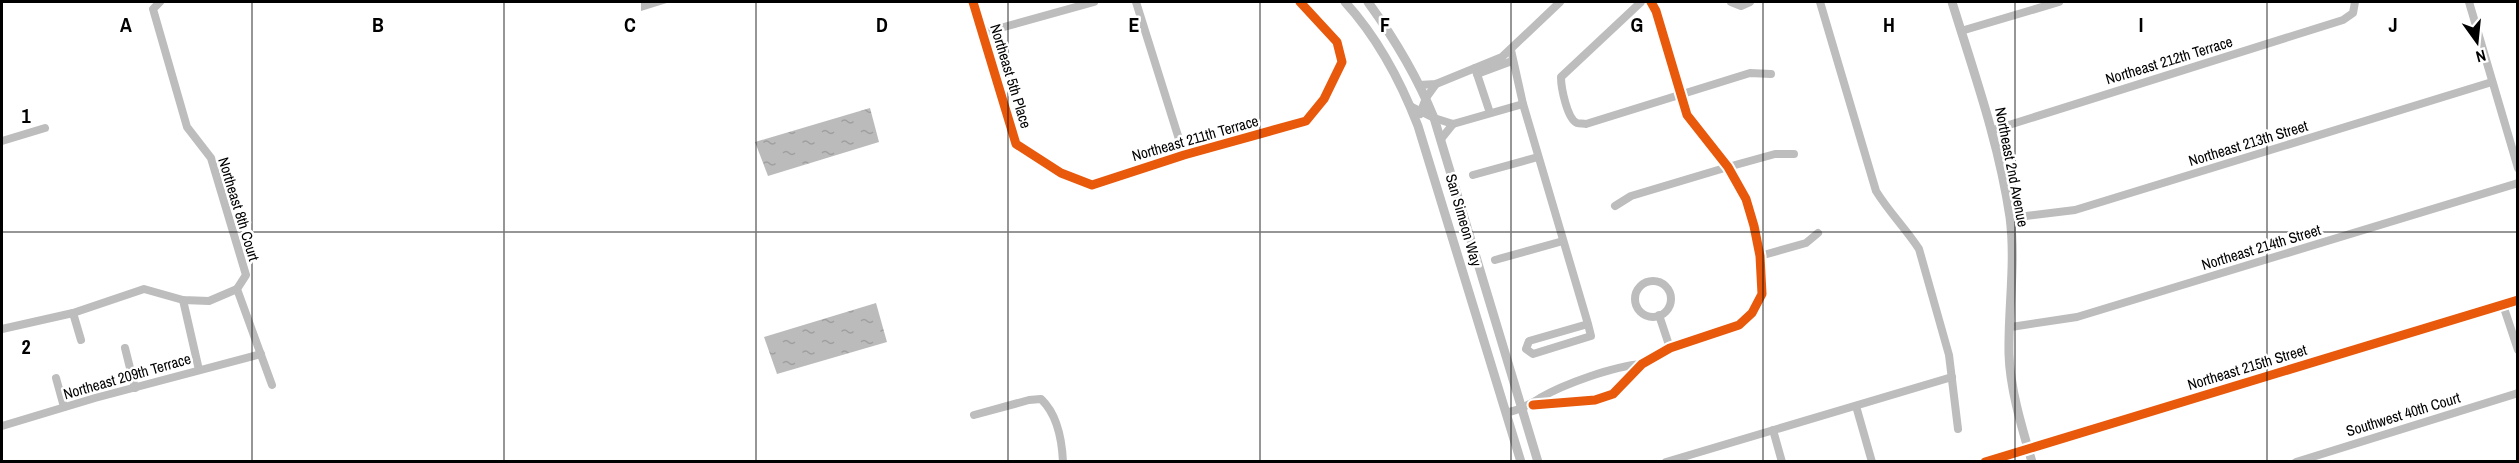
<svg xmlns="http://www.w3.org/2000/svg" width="2519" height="463" font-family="'Archivo Narrow',sans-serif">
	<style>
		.water { fill: url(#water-ripples) }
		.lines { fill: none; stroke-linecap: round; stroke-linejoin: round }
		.minor { stroke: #bdbdbd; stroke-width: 8 }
		.tertiary { stroke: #bdbdbd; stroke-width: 9 }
		.cycleway-casing { stroke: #fff; stroke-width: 13 }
		.cycleway { stroke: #e8590c; stroke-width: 9 }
		.grid { fill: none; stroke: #000; stroke-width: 1.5; stroke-opacity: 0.55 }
		.labels { text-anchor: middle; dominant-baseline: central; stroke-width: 5; stroke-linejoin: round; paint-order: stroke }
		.street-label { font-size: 15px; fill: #000; stroke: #fff }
		.grid-label { font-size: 20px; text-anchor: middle; font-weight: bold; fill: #000; stroke: #fff; stroke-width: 5; stroke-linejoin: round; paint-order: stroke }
	</style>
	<defs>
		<pattern id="water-ripples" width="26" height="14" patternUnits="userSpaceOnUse" patternTransform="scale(1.5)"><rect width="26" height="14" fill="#bbb"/><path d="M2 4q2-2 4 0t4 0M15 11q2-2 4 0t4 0" fill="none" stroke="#9f9f9f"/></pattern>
	</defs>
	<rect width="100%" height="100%" fill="#fff"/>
	<g class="water">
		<polygon points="641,2 670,2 641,11"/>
		<polygon points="870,108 879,142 768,176 755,142"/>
		<polygon points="876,303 887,342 777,374 764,337"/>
	</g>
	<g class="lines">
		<g class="minor">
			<polyline points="160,2 153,9 187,127 211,158 246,275 237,289 272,385"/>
			<polyline points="973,2 1016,144 1061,173 1092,185 1184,155 1306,121 1324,99 1342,62 1337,42 1300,2"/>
			<polyline points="1136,2 1184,155"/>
			<path d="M1641,2L1561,77C1561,87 1567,119 1577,123C1580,124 1583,123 1586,124L1750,73L1771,74"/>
			<polyline points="1731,2 1741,6 1750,2"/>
			<path d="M1820,2L1876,191C1889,212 1906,229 1919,249L1949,355L1958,429"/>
			<polyline points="2469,2 2518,168"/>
			<polyline points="1961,31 2059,2"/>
			<polyline points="982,33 1094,2"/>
			<polyline points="1511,50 1523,104 1588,324 1591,336 1533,354 1526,349 1529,341 1588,324"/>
			<polyline points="1475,68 1490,113"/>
			<polyline points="1477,74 1512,61"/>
			<polyline points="1419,85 1436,84 1502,57 1560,2"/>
			<polyline points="1410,106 1434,118 1453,124 1523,104"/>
			<polyline points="1420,114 1426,98 1436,84"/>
			<polyline points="1993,130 2343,20 2353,13 2355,2"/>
			<polyline points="1441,139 1453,124"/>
			<polyline points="2,141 45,128"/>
			<polyline points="1473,175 1538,157"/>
			<polyline points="1615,206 1631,196 1728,167 1775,154 1794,154"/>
			<polyline points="2010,218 2075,210 2492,82"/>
			<polyline points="1760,256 1806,243 1818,233"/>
			<polyline points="1495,260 1563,241"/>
			<circle cx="1653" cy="299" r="18"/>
			<polyline points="183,300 199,370"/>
			<polyline points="2503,305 2518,350"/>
			<polyline points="73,313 81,340"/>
			<polyline points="1659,315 1670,348"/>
			<polyline points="2011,327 2077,317 2518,183"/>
			<polyline points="2,329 73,313 144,289 183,300 209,301 237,289"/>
			<polyline points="125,348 135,388"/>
			<polyline points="56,378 64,407"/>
			<polyline points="1533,405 1595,400 1613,394 1642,364 1670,348 1739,325 1752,313 1762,294 1760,256 1754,226 1746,199 1728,167 1687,115 1656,11 1651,2"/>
			<polyline points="1856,406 1872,462"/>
			<path d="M1506,413C1519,410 1529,405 1540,398C1564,384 1614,366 1642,364"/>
			<path d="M974,415L1029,400L1041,399C1057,414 1062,440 1063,462"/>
			<polyline points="2,426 95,398 261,354"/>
			<polyline points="1773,430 1782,462"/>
			<polyline points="1666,462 1952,377"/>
			<polyline points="2296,462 2518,393"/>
		</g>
		<g class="tertiary">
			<path d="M1345,2C1377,37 1401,82 1418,126L1521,462"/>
			<path d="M1368,2C1394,38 1417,76 1434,118L1538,462"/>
			<path d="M1952,2C1974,73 1999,143 2010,217C2016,263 2008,309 2009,354C2010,389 2022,428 2032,462"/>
			<polyline points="1985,462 2518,300"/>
		</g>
		<g class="cycleway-casing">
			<g id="cycleway">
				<polyline points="973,2 1016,144 1061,173 1092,185 1184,155 1306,121 1324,99 1342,62 1337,42 1300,2"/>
				<polyline points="1533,405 1595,400 1613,394 1642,364 1670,348 1739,325 1752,313 1762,294 1760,256 1754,226 1746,199 1728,167 1687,115 1656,11 1651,2"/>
				<polyline points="1985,462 2518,300"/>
			</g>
		</g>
		<use href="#cycleway" class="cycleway"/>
	</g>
	<path class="grid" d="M252,2V462M504,2V462M756,2V462M1008,2V462M1260,2V462M1511,2V462M1763,2V462M2015,2V462M2267,2V462M2,232H2518"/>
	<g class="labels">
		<g class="street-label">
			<text transform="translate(2169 60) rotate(-17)">Northeast 212th Terrace</text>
			<text transform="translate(1011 76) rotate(73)">Northeast 5th Place</text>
			<text transform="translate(1195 138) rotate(-16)">Northeast 211th Terrace</text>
			<text transform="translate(2248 143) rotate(-17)">Northeast 213th Street</text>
			<text transform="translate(2012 167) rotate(79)">Northeast 2nd Avenue</text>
			<text transform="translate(239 209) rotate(73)">Northeast 8th Court</text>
			<text transform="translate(1464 220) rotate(74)">San Simeon Way</text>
			<text transform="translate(2261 247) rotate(-17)">Northeast 214th Street</text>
			<text transform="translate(2247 367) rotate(-17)">Northeast 215th Street</text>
			<text transform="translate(127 376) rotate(-16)">Northeast 209th Terrace</text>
			<text transform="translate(2403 414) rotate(-17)">Southwest 40th Court</text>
		</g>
	</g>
	<g class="grid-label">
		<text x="126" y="32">A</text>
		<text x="378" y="32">B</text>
		<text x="630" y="32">C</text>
		<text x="882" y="32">D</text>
		<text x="1134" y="32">E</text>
		<text x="1385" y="32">F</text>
		<text x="1637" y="32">G</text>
		<text x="1889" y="32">H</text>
		<text x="2141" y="32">I</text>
		<text x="2393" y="32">J</text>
		<text x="26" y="123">1</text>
		<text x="26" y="354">2</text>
	</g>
	<rect width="2519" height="463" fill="none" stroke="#000000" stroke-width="6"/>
	<g transform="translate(2477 42) rotate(165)" stroke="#ffffff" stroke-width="4.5" paint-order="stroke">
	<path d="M0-4.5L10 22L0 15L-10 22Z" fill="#000000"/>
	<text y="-9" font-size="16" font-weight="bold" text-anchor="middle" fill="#000000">N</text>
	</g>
</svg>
